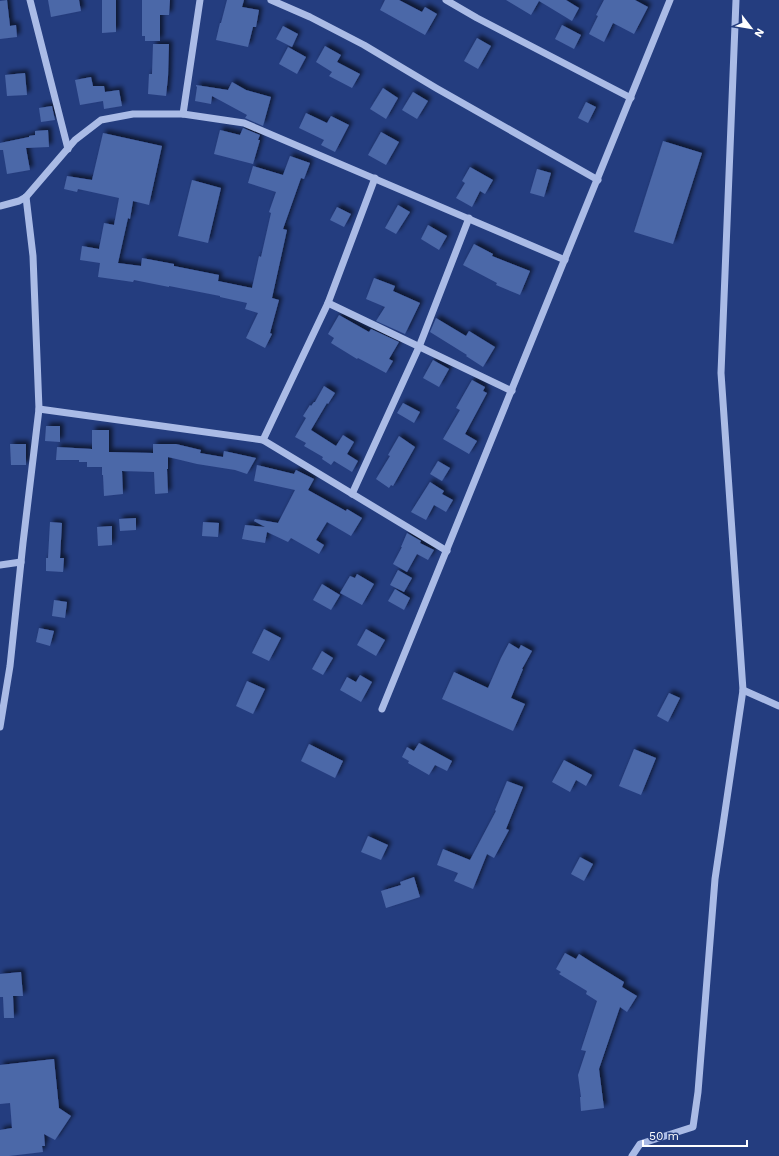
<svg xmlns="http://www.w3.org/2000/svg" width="779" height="1156" font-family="'Work Sans',sans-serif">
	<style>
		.building { fill: #4c67a8; filter: url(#shadow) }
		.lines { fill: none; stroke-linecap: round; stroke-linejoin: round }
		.minor { stroke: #aabbe6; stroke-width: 7 }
	</style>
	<defs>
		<filter id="shadow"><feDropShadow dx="3.5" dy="-3.5" stdDeviation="2" flood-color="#0009"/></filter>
	</defs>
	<rect width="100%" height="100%" fill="#243d7f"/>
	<g class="building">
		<polygon points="7,0 10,26 16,25 17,37 0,39 0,1"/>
		<polygon points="48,0 79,0 81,11 51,17"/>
		<polygon points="102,0 116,0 116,32 102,33"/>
		<polygon points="142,0 170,0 169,15 160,15 160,41 145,41 145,36 142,36"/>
		<polygon points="227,0 244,0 242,7 259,10 256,27 253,27 248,47 216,40 220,23 221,23"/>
		<polygon points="385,0 399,0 422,12 425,7 437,14 425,35 380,10"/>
		<polygon points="506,0 566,0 579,8 572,21 539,1 531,15"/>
		<polygon points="604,0 635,0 648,7 634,34 613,23 604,42 589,34 598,16 596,15"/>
		<polygon points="562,25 581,35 574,49 555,39"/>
		<polygon points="283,26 298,34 292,47 276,39"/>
		<polygon points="477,38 491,46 478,69 464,61"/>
		<polygon points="153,44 169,44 168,77 166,96 148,94 149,74 152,74"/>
		<polygon points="325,46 341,55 337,62 360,74 352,88 329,76 332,72 316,62"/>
		<polygon points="288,47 306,57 297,74 279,64"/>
		<polygon points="25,73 27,95 7,96 5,75"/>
		<polygon points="91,77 93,86 104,86 105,92 119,90 122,106 104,109 103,101 80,105 75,80"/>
		<polygon points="232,82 246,90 271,97 263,126 245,118 247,115 212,96 211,104 195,101 197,87 196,86 196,85 228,90"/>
		<polygon points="383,88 398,98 386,119 370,109"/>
		<polygon points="413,92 428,101 417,119 402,110"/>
		<polygon points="586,102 596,107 588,123 578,118"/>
		<polygon points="52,106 55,120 41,122 39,108"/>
		<polygon points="306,113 327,123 331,116 349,125 335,152 321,145 324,140 299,128"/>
		<polygon points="243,128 260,135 258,140 260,140 253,164 214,154 220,130 240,135"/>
		<polygon points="48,130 49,147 26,148 30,170 7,174 3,150 0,150 0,143 29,137 29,136 35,135 35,131"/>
		<polygon points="381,132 399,142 386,165 368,155"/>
		<polygon points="103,133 162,146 149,205 133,201 130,219 128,218 118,263 141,266 142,258 174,264 174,266 219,275 218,281 252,288 259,256 261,257 271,213 269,212 276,192 248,183 253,166 283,175 290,156 310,163 304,179 301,178 283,229 287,230 272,298 279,300 270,333 272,334 265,348 246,338 258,313 245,309 247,303 220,297 220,296 169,286 169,287 134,280 133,282 98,277 100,263 80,260 82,246 99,249 104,223 114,225 119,198 78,189 77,192 64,189 67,176 92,180"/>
		<polygon points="663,141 702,153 673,244 634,232"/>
		<polygon points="470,167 493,180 485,194 480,191 472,207 456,198 465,183 462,181"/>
		<polygon points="537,169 551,173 544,197 530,193"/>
		<polygon points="192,180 221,188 208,243 178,236"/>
		<polygon points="398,205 410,212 396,234 385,228"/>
		<polygon points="337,207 351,214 344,227 330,220"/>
		<polygon points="428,225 447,236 439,250 421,239"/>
		<polygon points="474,244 493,254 492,256 530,271 520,295 496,285 497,283 463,265"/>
		<polygon points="374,278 395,286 393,291 420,303 405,334 376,321 385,307 366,299"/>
		<polygon points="339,315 369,332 371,329 399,342 389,359 393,361 386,373 358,358 357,359 331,343 334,338 328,334"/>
		<polygon points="436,318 466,336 469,331 495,347 483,367 466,356 467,355 430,332"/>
		<polygon points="433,360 449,369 439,387 423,378"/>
		<polygon points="472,380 485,387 483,391 487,393 465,434 477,441 469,454 443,439 460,410 456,408"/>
		<polygon points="324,386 335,393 328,404 327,403 311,430 336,446 343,435 354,442 347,454 358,461 352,472 334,461 331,465 322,459 323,457 304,446 306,443 295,437 306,418 303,416 310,405 311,406 314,402 315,402"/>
		<polygon points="403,403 420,412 414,423 397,413"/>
		<polygon points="46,426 60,426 60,442 45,441"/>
		<polygon points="92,430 109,430 109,452 153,453 153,444 176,444 201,450 200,453 223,457 224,451 256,458 247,474 235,470 197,464 168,457 168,469 167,469 168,493 155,494 154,472 122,471 123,494 104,496 103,475 102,475 102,467 87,467 87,462 79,462 79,460 56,460 57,447 92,449"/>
		<polygon points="399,436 415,447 393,486 391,485 389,488 376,479 390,456 388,455"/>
		<polygon points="10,444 26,444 26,465 11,465"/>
		<polygon points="438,461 450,468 442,481 430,474"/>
		<polygon points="257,465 294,474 296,470 314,479 308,490 346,511 347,509 362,518 351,536 327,522 316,540 324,545 319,554 291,538 288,542 267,532 265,543 242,539 245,525 265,527 254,521 255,519 278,523 295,490 254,481"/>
		<polygon points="430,482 444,491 442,494 453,500 446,512 434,505 426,520 411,512"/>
		<polygon points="136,518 136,530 120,531 119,519"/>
		<polygon points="50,522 62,523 60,558 64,558 63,572 46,571 46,558 48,558"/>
		<polygon points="203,522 219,523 218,537 202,536"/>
		<polygon points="112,526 112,545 98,546 97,527"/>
		<polygon points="407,533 421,541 420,543 434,550 428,560 417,554 407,572 393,564 402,547 401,547"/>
		<polygon points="398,570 412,578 404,592 390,585"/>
		<polygon points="357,574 374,584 362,605 340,593 350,576 355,578"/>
		<polygon points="322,584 340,595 331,610 313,600"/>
		<polygon points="395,589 410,598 404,610 388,601"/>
		<polygon points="54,600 67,602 65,618 52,616"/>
		<polygon points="39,628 54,631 50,646 36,642"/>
		<polygon points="264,629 281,638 269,661 252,653"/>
		<polygon points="366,629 385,640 376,656 357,645"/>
		<polygon points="509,643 519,649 521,645 532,651 522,669 523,669 511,698 525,704 513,731 442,699 454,672 488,688 501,658"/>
		<polygon points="322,651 333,658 323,675 312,669"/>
		<polygon points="360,675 372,682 361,702 340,690 347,677 356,682"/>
		<polygon points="247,681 265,689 253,714 236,706"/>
		<polygon points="669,693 680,698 668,722 657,716"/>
		<polygon points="419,743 452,761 447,771 435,765 429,775 408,763 409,761 402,757 407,747 414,751"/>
		<polygon points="309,744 343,761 335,778 301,761"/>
		<polygon points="634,749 656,758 641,795 619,786"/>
		<polygon points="564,760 592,775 586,786 576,780 570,792 552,782"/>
		<polygon points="507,781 523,787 506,829 509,830 494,858 487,854 473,889 454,881 458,873 437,865 443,849 470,860 496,811 495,810"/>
		<polygon points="368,836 388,845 381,860 361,852"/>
		<polygon points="580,857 593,864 584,881 571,874"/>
		<polygon points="414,877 420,897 386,908 381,891 401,885 400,882"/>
		<polygon points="565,953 576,959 579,954 593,963 624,982 622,987 637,996 627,1012 620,1007 599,1069 604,1108 581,1111 580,1097 581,1097 578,1075 586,1051 581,1050 597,1001 586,994 587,991 559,974 561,972 556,969"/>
		<polygon points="21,972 23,996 13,996 14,1018 4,1018 3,997 0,997 0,974"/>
		<polygon points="54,1059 59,1108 71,1116 55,1140 44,1134 45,1146 42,1146 43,1152 9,1156 0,1156 0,1130 12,1128 10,1103 0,1104 0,1065"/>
	</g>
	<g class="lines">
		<g class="minor">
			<polyline points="30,0 68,149"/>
			<polyline points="271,0 310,17 364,45 436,88 598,180"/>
			<polyline points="446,0 477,18 631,98"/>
			<polyline points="183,114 200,0"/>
			<polyline points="0,206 19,201 26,197 75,140 101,120 133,114 183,114 244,123 565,260"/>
			<polyline points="328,303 512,391"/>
			<polyline points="39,409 263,440 447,551"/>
			<polyline points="263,440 328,303 375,178"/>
			<polyline points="352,494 419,347 469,218"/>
			<polyline points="0,565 21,562"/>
			<polyline points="743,690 779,706"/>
			<polyline points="382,709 670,0"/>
			<polyline points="0,727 10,666 23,543 39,409 33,256 26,197"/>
			<polyline points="632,1156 640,1144 693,1127 698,1092 715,879 743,690 721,373 736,0"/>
		</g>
	</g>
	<g transform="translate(751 28) rotate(121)" stroke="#243d7f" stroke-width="3" paint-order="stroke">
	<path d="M0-3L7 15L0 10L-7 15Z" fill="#ffffff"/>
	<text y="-6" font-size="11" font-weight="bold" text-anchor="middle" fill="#ffffff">N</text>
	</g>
	<path d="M643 1140v6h104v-6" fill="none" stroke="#ffffff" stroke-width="2"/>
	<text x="649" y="1140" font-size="12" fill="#ffffff" stroke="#243d7f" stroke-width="3" paint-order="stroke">50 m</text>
</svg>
